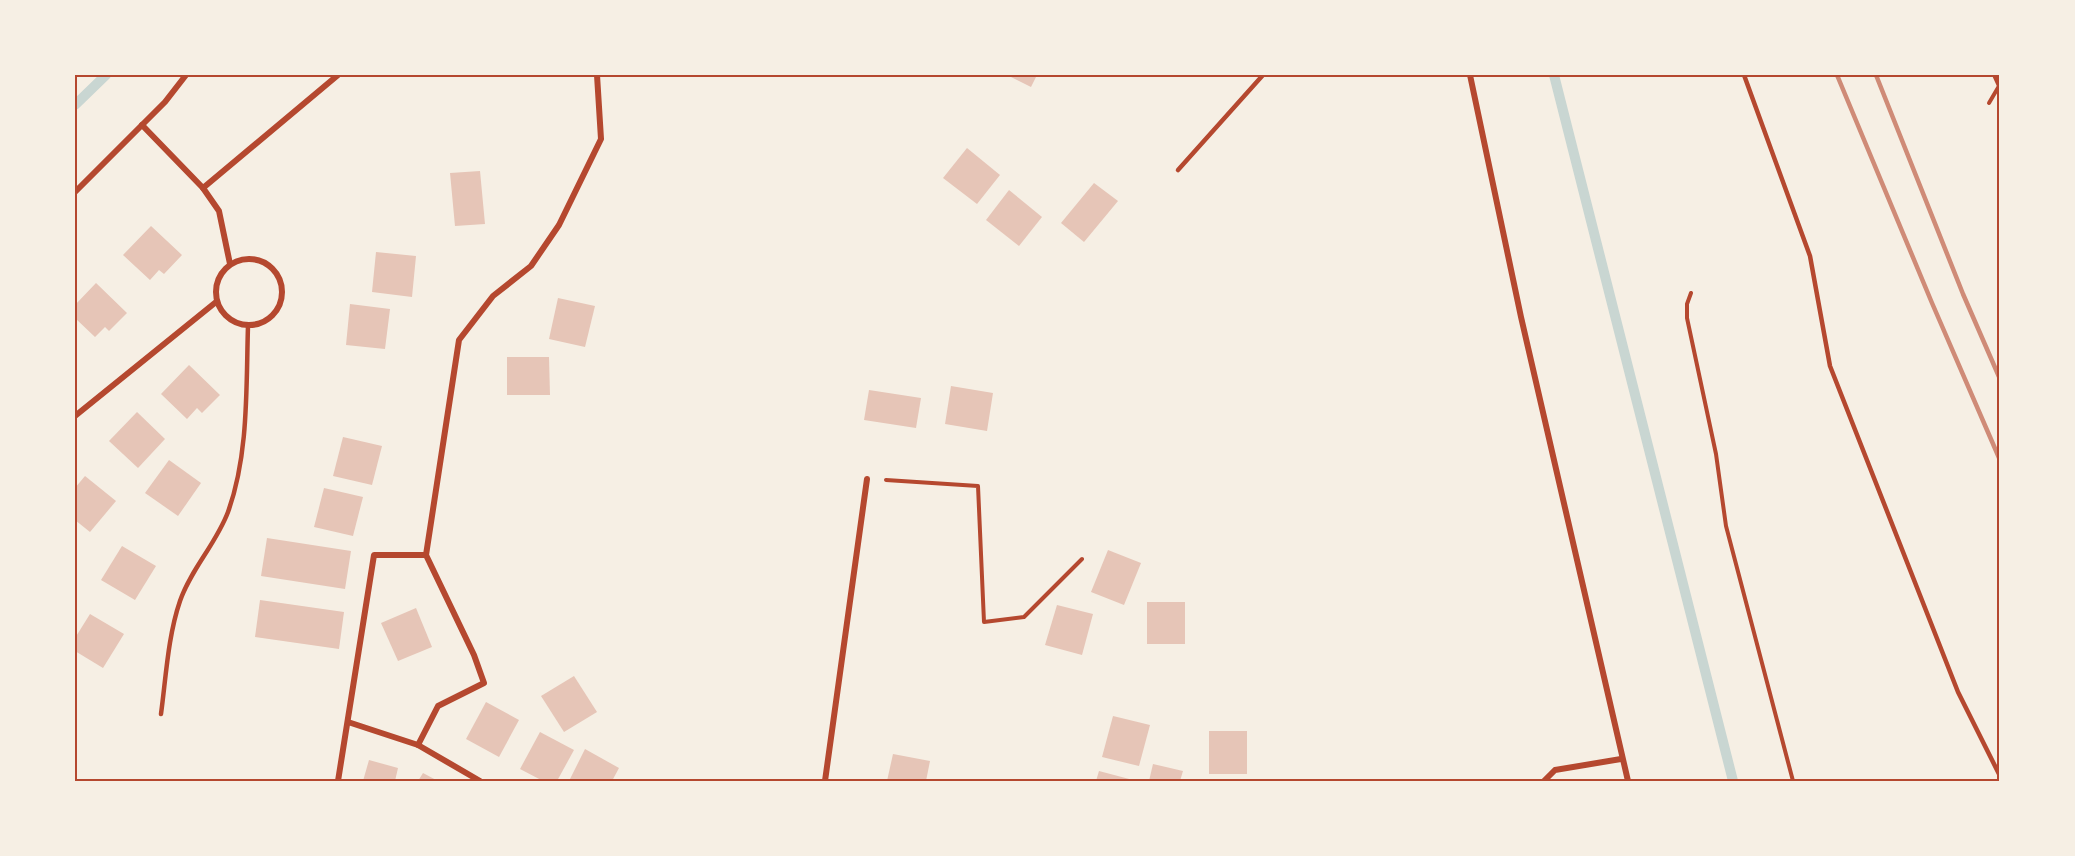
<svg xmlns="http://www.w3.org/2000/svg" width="2075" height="856" font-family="Inter,sans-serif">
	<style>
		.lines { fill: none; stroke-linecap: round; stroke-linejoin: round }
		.stream { stroke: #c9d6d2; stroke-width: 10 }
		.building { fill: #e6c5b7 }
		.path { stroke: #b5482f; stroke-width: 4 }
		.service { stroke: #b5482f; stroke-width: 4.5 }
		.minor { stroke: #b5482f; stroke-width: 6 }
		.rail { stroke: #cf8b77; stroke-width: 4.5 }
		.neatline { fill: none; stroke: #b5482f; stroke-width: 2 }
	</style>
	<rect width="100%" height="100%" fill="#f6efe4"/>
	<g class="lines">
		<g class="stream">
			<polyline points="1554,75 1733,781"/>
			<polyline points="75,105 106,75"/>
		</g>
	</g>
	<g class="building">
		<polygon points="1007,75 1037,75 1031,87"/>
		<polygon points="967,148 1000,175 977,204 943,178"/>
		<polygon points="480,171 485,224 455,226 450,173"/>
		<polygon points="1094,183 1118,201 1084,242 1061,223"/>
		<polygon points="1009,190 1042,217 1019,246 986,220"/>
		<polygon points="151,226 182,255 164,274 159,270 150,280 123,255"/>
		<polygon points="376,252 416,256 412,297 372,292"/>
		<polygon points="96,283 127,313 109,331 105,327 95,337 75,318 75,305"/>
		<polygon points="558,298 595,306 585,347 549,339"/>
		<polygon points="350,304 390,309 385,349 346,345"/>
		<polygon points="507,357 549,357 550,395 507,395"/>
		<polygon points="189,365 220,395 202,413 197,408 187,419 161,394"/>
		<polygon points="951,386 993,393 987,431 945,424"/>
		<polygon points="869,390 921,398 916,428 864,420"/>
		<polygon points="137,412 165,439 138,468 109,441"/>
		<polygon points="343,437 382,446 372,485 333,476"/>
		<polygon points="169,460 201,483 178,516 145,493"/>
		<polygon points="85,476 116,501 90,532 75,520 75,488"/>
		<polygon points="324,488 363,497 353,536 314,527"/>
		<polygon points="267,538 351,551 345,589 261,576"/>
		<polygon points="122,546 156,566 135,600 101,580"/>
		<polygon points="1108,550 1141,563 1124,605 1091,592"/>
		<polygon points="260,600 344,612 339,649 255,637"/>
		<rect x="1147" y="602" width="38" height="42"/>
		<polygon points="1057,605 1093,614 1082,655 1045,645"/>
		<polygon points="416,608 432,647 398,661 381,623"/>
		<polygon points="90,614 124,634 103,668 75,651 75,638"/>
		<polygon points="574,676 597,712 564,732 541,696"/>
		<polygon points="486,702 519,720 499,757 466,739"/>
		<polygon points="1113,716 1150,725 1139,766 1102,757"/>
		<rect x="1209" y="731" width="38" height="43"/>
		<polygon points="540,732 574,750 557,781 543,781 520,769"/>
		<polygon points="585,749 619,768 612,781 569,781"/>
		<polygon points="893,754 930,761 926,781 887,781"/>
		<polygon points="369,760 398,768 395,781 363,781"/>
		<polygon points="1153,764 1183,771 1180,781 1149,781"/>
		<polygon points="1099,771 1133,780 1133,781 1096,781"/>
		<polygon points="423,773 438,781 418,781"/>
	</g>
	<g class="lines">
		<g class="path">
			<polyline points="1994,75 1999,86"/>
			<polyline points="1989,103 1999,86 2000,88"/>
			<polyline points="1691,293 1687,304 1687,318 1716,454 1726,526 1793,781"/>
			<polyline points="886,480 978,486 984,622 1024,617 1082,559"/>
		</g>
		<g class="service">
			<polyline points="1744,75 1810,256 1830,366 1958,692 2000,776"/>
			<polyline points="1178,170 1263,75"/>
			<path d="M161,714C166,677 168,636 180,601C191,569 216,544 228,512C249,454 246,387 248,326"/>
		</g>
		<g class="minor">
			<polyline points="1470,75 1521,317 1628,781"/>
			<polyline points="142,125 203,188 219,211 230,264"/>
			<polyline points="203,188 338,75"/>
			<polyline points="75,192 165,102 186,75"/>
			<circle cx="249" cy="292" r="33"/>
			<polyline points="75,416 216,302"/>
			<polyline points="348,722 418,745 480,781"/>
			<polyline points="418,745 438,706 484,683 474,655 426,555 459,340 493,296 531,266 559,225 601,139 597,75"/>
			<polyline points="338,781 374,555 426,555"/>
			<polyline points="825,781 867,479"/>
			<polyline points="1544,781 1555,770 1621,759"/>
		</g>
		<g class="rail">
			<polyline points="1837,75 1932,303 2000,460"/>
			<polyline points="1876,75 1963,294 2000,379"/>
		</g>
	</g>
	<rect width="2075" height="856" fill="none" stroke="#f6efe4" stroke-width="153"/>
	<rect x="76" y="76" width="1922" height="704" class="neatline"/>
</svg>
